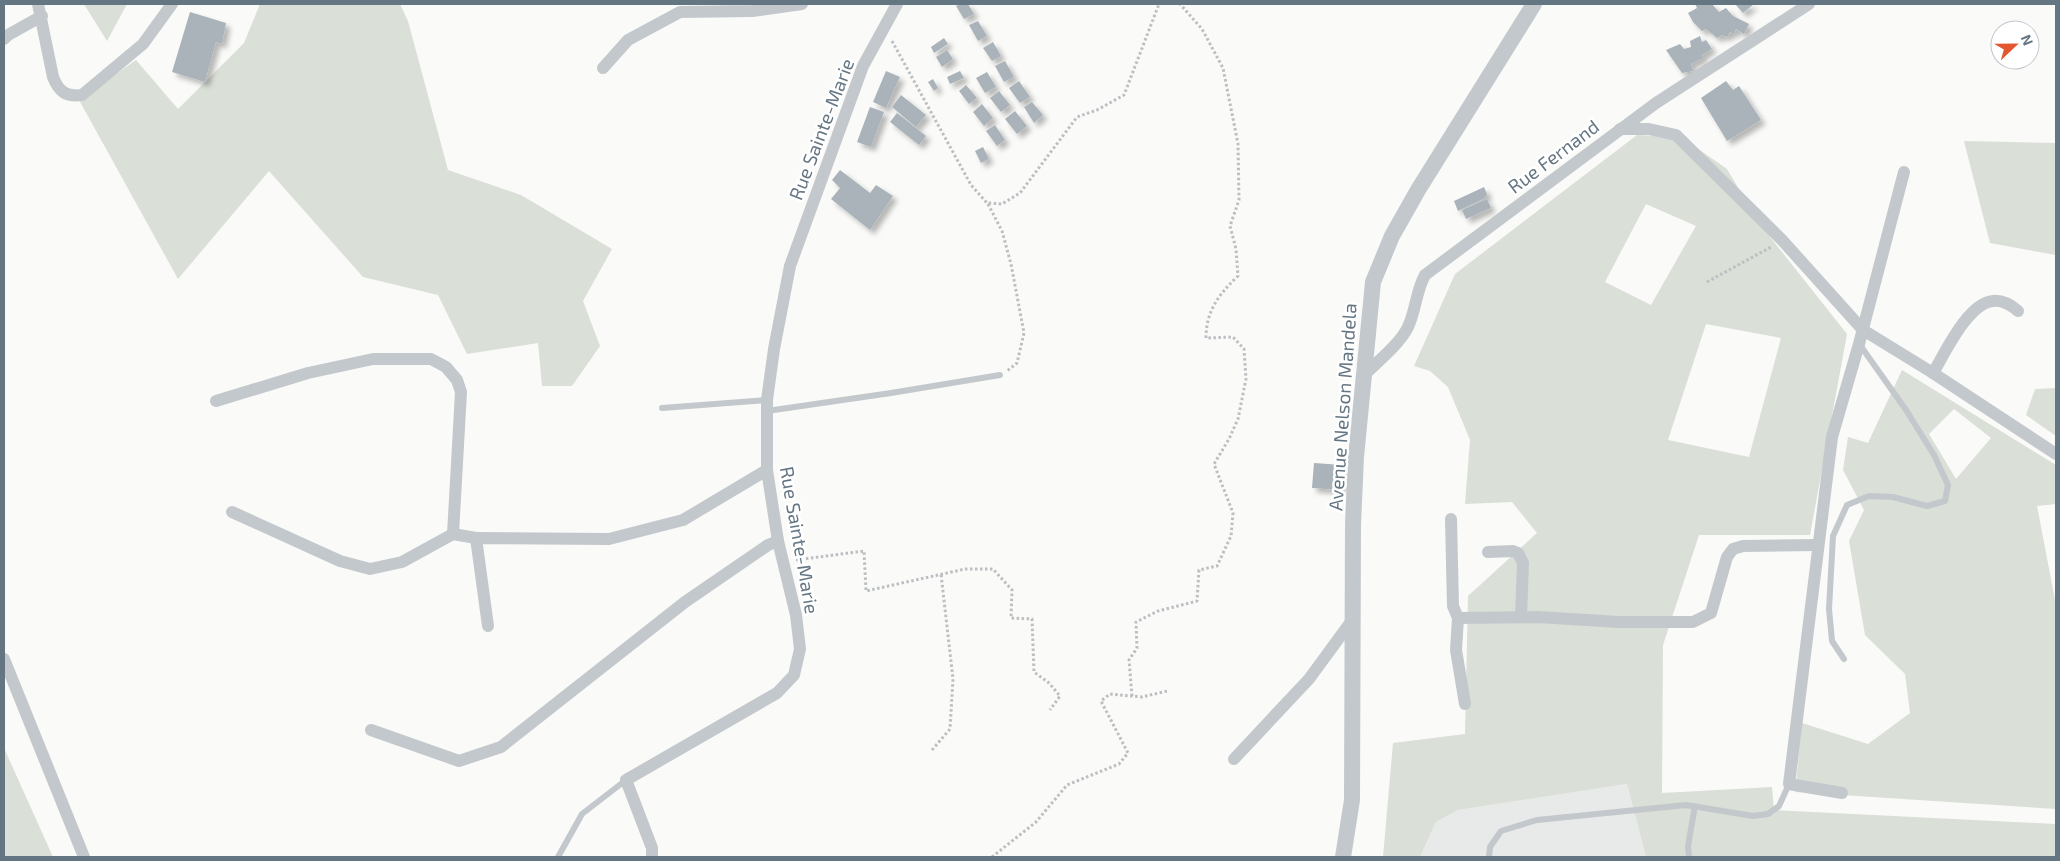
<svg xmlns="http://www.w3.org/2000/svg" width="2060" height="861" font-family="'Exo 2',sans-serif">
	<style>
		.built { fill: #e8e9e9 }
		.green { fill: #dadfd7; fill-rule: evenodd }
		.building { fill: #aab3b9; filter: url(#shadow) }
		.lines { fill: none; stroke-linecap: round; stroke-linejoin: round }
		.path { stroke: #bbbfc2; stroke-width: 3; stroke-dasharray: 2.5 2.5; stroke-linecap: butt }
		.service { stroke: #c3c8cc; stroke-width: 6 }
		.minor { stroke: #c3c8cc; stroke-width: 12 }
		.tertiary { stroke: #c3c8cc; stroke-width: 16 }
		.labels { text-anchor: middle; dominant-baseline: central; stroke-width: 5; stroke-linejoin: round; paint-order: stroke }
		.street-label { font-size: 19px; fill: #657683; stroke: #fff }
	</style>
	<defs>
		<filter id="shadow"><feDropShadow dx="4.5" dy="4.5" stdDeviation="2.5" flood-color="#0004"/></filter>
	</defs>
	<rect width="100%" height="100%" fill="#fafaf8"/>
	<polygon class="built" points="1627,784 1646,857 1420,857 1436,822 1458,810"/>
	<g class="green">
		<polygon points="84,4 127,4 107,41"/>
		<polygon points="260,4 400,4 408,21 448,170 521,195 612,249 583,301 600,346 572,386 542,386 538,343 467,354 438,295 363,277 269,171 178,279 79,100 136,60 178,109 244,43"/>
		<path d="M1637,135L1681,137L1727,169L1759,223L1847,334L1810,535H1699L1663,645L1662,793L1772,787L1774,810L2056,824V857H1646L1627,784L1458,810L1436,822L1420,857H1383L1393,743L1465,734L1468,596L1537,533L1512,502L1465,504L1470,440L1448,387L1430,371L1414,366L1455,274ZM1646,204L1696,226L1651,305L1605,282ZM1706,324L1781,338L1749,457L1668,440Z"/>
		<polygon points="1964,141 2056,143 2056,255 1990,243"/>
		<path d="M1902,370L2056,465V504L2037,506L2056,605V809L1795,792L1802,723L1868,744L1910,713L1905,674L1865,635L1849,541L1864,510L1843,470L1848,437L1868,443ZM1954,409L1991,438L1956,479L1929,434Z"/>
		<polygon points="2056,388 2056,436 2026,415 2035,389"/>
		<polygon points="4,748 53,857 4,857"/>
	</g>
	<g class="building">
		<polygon points="960,4 968,4 974,14 964,19 956,6"/>
		<polygon points="1695,4 1712,4 1719,12 1726,8 1733,16 1749,24 1744,34 1736,29 1734,34 1730,32 1727,37 1722,35 1717,38 1706,29 1702,31 1693,22 1688,13 1697,8"/>
		<polygon points="1735,4 1754,4 1743,13"/>
		<polygon points="190,12 226,23 222,44 216,42 205,82 172,72"/>
		<polygon points="978,21 987,36 978,41 969,25"/>
		<polygon points="1700,36 1702,42 1706,40 1712,49 1702,55 1703,58 1691,64 1693,71 1682,73 1666,50 1680,44 1684,49 1691,47 1690,41"/>
		<polygon points="944,38 948,44 934,53 931,47"/>
		<polygon points="993,42 1001,56 992,61 983,48"/>
		<polygon points="947,50 953,59 942,67 936,57"/>
		<polygon points="1005,61 1014,77 1004,82 995,66"/>
		<polygon points="886,71 900,77 886,108 873,102"/>
		<polygon points="960,71 964,78 950,84 947,77"/>
		<polygon points="987,72 996,87 985,93 976,78"/>
		<polygon points="933,79 938,88 934,91 928,82"/>
		<polygon points="1019,81 1030,97 1020,103 1009,88"/>
		<polygon points="1726,81 1733,90 1739,86 1761,120 1727,141 1701,98"/>
		<polygon points="966,85 977,98 969,104 959,91"/>
		<polygon points="999,91 1010,105 1001,112 990,98"/>
		<polygon points="901,95 926,115 916,127 892,107"/>
		<polygon points="1032,102 1043,115 1034,123 1024,107"/>
		<polygon points="982,104 993,118 984,126 973,112"/>
		<polygon points="870,107 884,112 871,147 857,142"/>
		<polygon points="1015,111 1027,126 1017,134 1005,119"/>
		<polygon points="897,113 926,136 919,145 890,122"/>
		<polygon points="995,125 1005,140 997,146 986,131"/>
		<polygon points="983,147 989,159 981,163 975,151"/>
		<polygon points="840,170 870,193 876,185 893,196 870,230 831,199 840,188 832,180"/>
		<polygon points="1484,187 1487,194 1485,198 1458,211 1454,201"/>
		<polygon points="1487,199 1491,208 1466,219 1462,210"/>
		<polygon points="1314,463 1342,465 1341,490 1312,488"/>
	</g>
	<g class="lines">
		<g class="path">
			<polyline points="892,41 971,185 987,203 1002,204 1020,193 1077,117 1097,110 1124,95 1159,4"/>
			<polyline points="988,204 1002,231 1011,264 1024,333 1017,363 1007,371"/>
			<polyline points="1707,282 1771,247"/>
			<polyline points="796,560 864,551 866,591 965,569 993,569 1012,590 1011,618 1032,619 1034,672 1049,683 1060,696 1050,710"/>
			<path d="M1132,696L1129,660L1137,648L1136,622L1158,611L1197,601L1199,570L1217,566L1231,536L1233,513L1214,464L1229,439L1238,419L1246,379L1244,349L1233,337L1206,338C1206,311 1219,294 1238,276L1236,249L1230,226L1239,200L1238,144L1223,68L1202,29L1180,4"/>
			<polyline points="932,750 950,729 953,679 941,574"/>
			<polyline points="992,857 1036,822 1067,785 1119,764 1128,753 1101,701 1110,694 1142,697 1167,691"/>
		</g>
		<g class="service">
			<polyline points="662,408 767,400"/>
			<polyline points="767,411 891,393 1000,375"/>
			<polyline points="1844,659 1832,641 1829,609 1833,536 1847,505 1869,496 1893,497 1927,506 1945,501 1948,485 1934,455 1906,410 1860,345"/>
			<polyline points="558,857 582,814 626,780"/>
			<polyline points="1489,857 1490,847 1501,831 1537,820 1686,805 1753,816 1768,814 1779,806 1789,784"/>
			<polyline points="1689,857 1688,846 1695,806"/>
		</g>
		<g class="minor">
			<path d="M38,4L53,77C59,92 66,97 82,95L143,44L172,4"/>
			<polyline points="4,39 8,35 42,16"/>
			<polyline points="603,68 628,40 680,12 752,11 802,4"/>
			<polyline points="1620,129 1649,129 1676,135 1782,240 1863,330 1933,373 2056,454"/>
			<path d="M1933,373C1945,353 1968,303 1993,301C2002,300 2011,305 2018,311"/>
			<path d="M1363,376C1376,363 1400,344 1408,327C1416,310 1416,291 1425,275L1656,103L1809,4"/>
			<polyline points="216,401 308,373 373,359 431,359 446,367 457,380 461,392 453,534 476,538"/>
			<polyline points="232,512 340,561 370,569 402,562 453,534"/>
			<polyline points="1451,519 1453,606 1458,618 1538,617 1619,622 1693,622 1711,613 1727,557 1733,549 1743,546 1817,545"/>
			<polyline points="1488,552 1513,551 1518,553 1523,563 1521,617"/>
			<polyline points="1458,618 1456,650 1465,704"/>
			<polyline points="488,626 476,538 609,539 683,520 767,470"/>
			<polyline points="4,659 84,857"/>
			<polyline points="371,730 459,761 501,747 685,602 768,545 778,541"/>
			<polyline points="1234,759 1309,679 1353,619"/>
			<polyline points="1842,793 1789,784 1832,437 1859,344 1904,172"/>
			<polyline points="652,857 652,848 626,780 777,693 794,675 800,649 796,615 778,541 767,470 767,400 774,349 790,266 863,66 897,4"/>
		</g>
		<polyline class="tertiary" points="1343,857 1352,800 1353,524 1356,457 1373,282 1392,236 1418,190 1534,4"/>
	</g>
	<g class="labels">
		<g class="street-label">
			<text transform="translate(821 129) rotate(-69)">Rue Sainte-Marie</text>
			<text transform="translate(1553 156) rotate(-37)">Rue Fernand</text>
			<text transform="translate(1342 407) rotate(-86)">Avenue Nelson Mandela</text>
			<text transform="translate(800 540) rotate(80)">Rue Sainte-Marie</text>
		</g>
	</g>
	<rect width="2060" height="861" fill="none" stroke="#657683" stroke-width="10"/>
	<g transform="translate(2015 45) rotate(68)"><circle r="24" fill="#ffffff" stroke="#c1c8cd"/>
	<path d="M0-4L9 19L0 12L-9 19Z" fill="#e4572e"/>
	<text y="-8" font-size="14" font-weight="bold" text-anchor="middle" fill="#657683">N</text>
	</g>
</svg>
